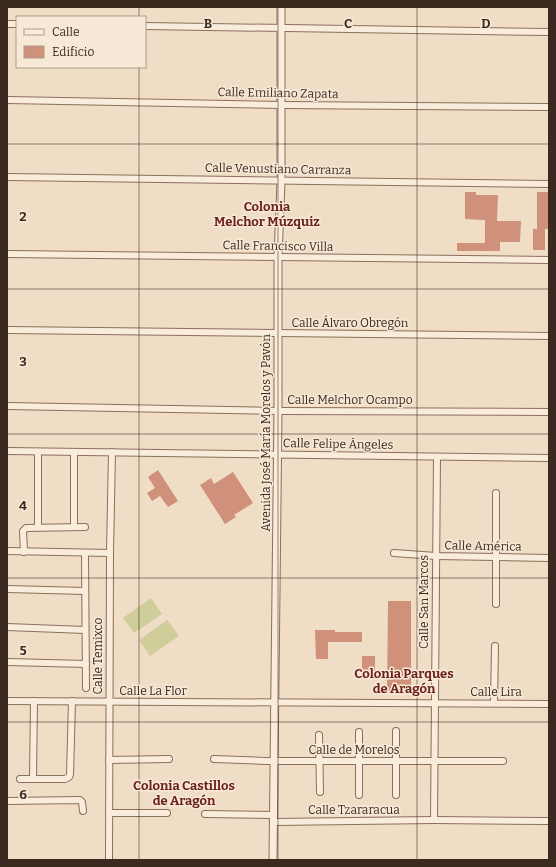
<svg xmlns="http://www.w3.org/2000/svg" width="556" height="867" font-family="Bitter,serif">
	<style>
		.grass { fill: #cfcd99 }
		.building { fill: #d0917b }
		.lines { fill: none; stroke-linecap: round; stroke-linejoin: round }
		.minor-casing { stroke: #8d6e5b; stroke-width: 8 }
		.tertiary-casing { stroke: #8d6e5b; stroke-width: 9 }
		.path { stroke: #8d6e5b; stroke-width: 1.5; stroke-dasharray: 3 2; stroke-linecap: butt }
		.minor { stroke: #faecda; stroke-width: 6 }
		.tertiary { stroke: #faecda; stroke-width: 7 }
		.grid { fill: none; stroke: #3c291f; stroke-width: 1; stroke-opacity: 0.55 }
		.labels { text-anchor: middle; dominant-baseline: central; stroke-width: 3; stroke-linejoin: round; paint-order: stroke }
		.street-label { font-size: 12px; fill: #3c291f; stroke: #f7e9d6 }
		.neighbourhood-label { font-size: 13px; font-weight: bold; fill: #6b211c; stroke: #f7e9d6 }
		.grid-label { font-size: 13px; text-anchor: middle; font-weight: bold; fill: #3c291f; stroke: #f7e9d6; stroke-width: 3; stroke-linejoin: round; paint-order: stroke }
	</style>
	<rect width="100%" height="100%" fill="#f0ddc6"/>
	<g class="grass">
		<polygon points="151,598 162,614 134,633 123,618"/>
		<polygon points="167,620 179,636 150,656 139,640"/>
	</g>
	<g class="building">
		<polygon points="465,192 476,192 476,195 498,195 497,221 521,221 520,242 500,242 500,251 457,251 457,243 485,243 485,220 465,219"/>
		<polygon points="537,192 548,192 548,229 545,229 545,250 533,250 533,229 537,229"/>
		<polygon points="158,470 178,501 168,507 160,496 152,501 147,493 155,488 148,477"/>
		<polygon points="233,472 253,503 234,515 236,517 225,524 200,485 211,478 214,484"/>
		<polygon points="388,601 411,601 411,693 387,693"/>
		<polygon points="315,630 335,630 335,632 362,632 362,642 328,642 328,659 316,659"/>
		<rect x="362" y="656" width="13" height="15"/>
	</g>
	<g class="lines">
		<g class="minor-casing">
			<g id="minor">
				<polyline points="7,24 17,24"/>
				<polyline points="145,26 549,32"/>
				<polyline points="7,100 281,105 549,107"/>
				<polyline points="7,177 549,184"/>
				<polyline points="7,254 549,260"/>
				<polyline points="7,330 549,336"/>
				<polyline points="7,406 278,411 549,412"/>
				<polyline points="7,451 549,458"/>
				<polyline points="38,527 38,452"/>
				<polyline points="74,527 74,452"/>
				<polyline points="7,551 110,553"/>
				<polyline points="24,552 23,531 26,528 85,527"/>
				<polyline points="85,553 86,688"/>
				<polyline points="394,553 436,556 549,558"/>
				<polyline points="7,589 85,591"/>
				<polyline points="496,604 496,493"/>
				<polyline points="7,627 85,630"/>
				<polyline points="7,662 86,664"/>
				<polyline points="7,701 549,704"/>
				<polyline points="494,703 495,646"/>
				<polyline points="319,735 320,792"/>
				<polyline points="214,759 266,761 503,761"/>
				<polyline points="109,760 169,759"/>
				<polyline points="20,779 65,779 69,777 70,775 72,701"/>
				<polyline points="33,779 34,701"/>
				<polyline points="359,795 359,732"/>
				<polyline points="396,795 396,731"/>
				<polyline points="7,801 80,800 82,802 83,811"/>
				<polyline points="109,813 167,813"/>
				<polyline points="205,814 274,815"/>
				<polyline points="434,820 437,457"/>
				<polyline points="274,822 434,820 549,821"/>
				<polyline points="109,860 110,553 112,452"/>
			</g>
		</g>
		<g class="tertiary-casing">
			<polyline id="tertiary" points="273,860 278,411 278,257 281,181 281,7"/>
		</g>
		<polyline class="path" points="361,7 381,7"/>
		<use href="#minor" class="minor"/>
		<use href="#tertiary" class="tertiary"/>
	</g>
	<path class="grid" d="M139,7V17M278,7V860M417,7V860M139,67V860M7,144H549M7,289H549M7,434H549M7,578H549M7,722H549"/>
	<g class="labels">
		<g class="street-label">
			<text transform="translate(278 93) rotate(1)">Calle Emiliano Zapata</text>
			<text transform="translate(278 169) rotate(1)">Calle Venustiano Carranza</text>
			<text transform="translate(278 246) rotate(1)">Calle Francisco Villa</text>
			<text x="350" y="323">Calle Álvaro Obregón</text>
			<text x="350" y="400">Calle Melchor Ocampo</text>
			<text transform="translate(266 433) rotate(-90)">Avenida José María Morelos y Pavón</text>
			<text transform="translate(338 444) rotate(1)">Calle Felipe Ángeles</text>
			<text transform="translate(483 546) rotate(1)">Calle América</text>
			<text transform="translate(424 602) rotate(-90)">Calle San Marcos</text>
			<text transform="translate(98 656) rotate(-90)">Calle Temixco</text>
			<text x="153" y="691">Calle La Flor</text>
			<text x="496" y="692">Calle Lira</text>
			<text x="354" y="750">Calle de Morelos</text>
			<text x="354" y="810">Calle Tzararacua</text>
		</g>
		<g class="neighbourhood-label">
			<text x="267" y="206">Colonia<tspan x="267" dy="15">Melchor Múzquiz</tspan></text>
			<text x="404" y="673">Colonia Parques<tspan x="404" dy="15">de Aragón</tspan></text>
			<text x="184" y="785">Colonia Castillos<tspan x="184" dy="15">de Aragón</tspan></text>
		</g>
	</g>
	<g class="grid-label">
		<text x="208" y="28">B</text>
		<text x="348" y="28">C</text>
		<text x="486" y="28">D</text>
		<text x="23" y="221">2</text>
		<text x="23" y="366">3</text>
		<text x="23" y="510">4</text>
		<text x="23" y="655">5</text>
		<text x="23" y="799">6</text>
	</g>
	<rect width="556" height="867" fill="none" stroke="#3c291f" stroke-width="16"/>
	<rect x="16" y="16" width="130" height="52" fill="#f7e9d6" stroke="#ac9c8d"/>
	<rect x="24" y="29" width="20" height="6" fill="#faecda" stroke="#ac9c8d"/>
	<text x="52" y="36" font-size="12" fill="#3c291f">Calle</text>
	<rect x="24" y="46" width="20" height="12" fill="#d0917b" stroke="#ac9c8d"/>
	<text x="52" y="56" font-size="12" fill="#3c291f">Edificio</text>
</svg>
